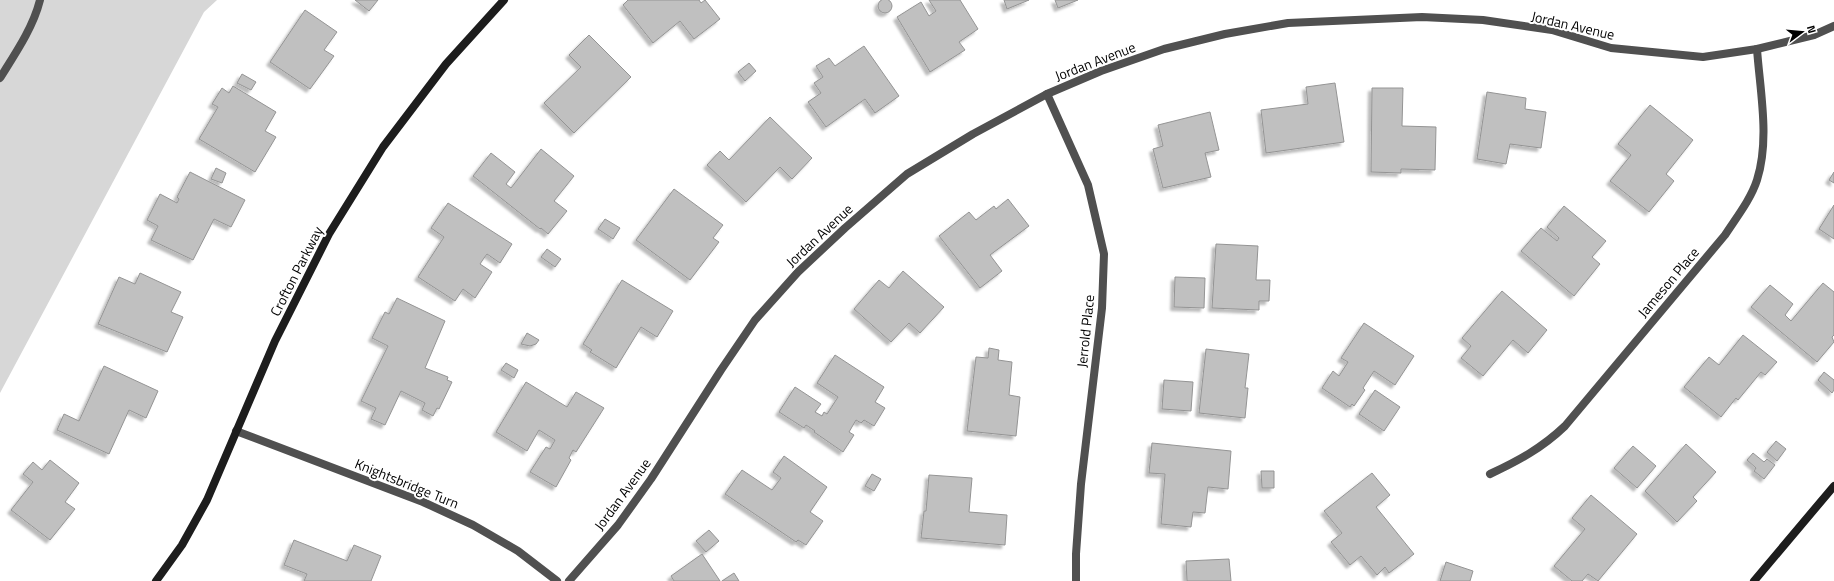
<svg xmlns="http://www.w3.org/2000/svg" width="1834" height="581" font-family="'Titillium Web',sans-serif">
	<style>
		.green { fill: #d7d7d7 }
		.building { fill: #c0c0c0; stroke: #949494; filter: url(#shadow) }
		.lines { fill: none; stroke-linecap: round; stroke-linejoin: round }
		.lane { stroke: #505050; stroke-width: 8 }
		.street { stroke: #505050; stroke-width: 8 }
		.secondary { stroke: #1d1d1d; stroke-width: 8 }
		.labels { text-anchor: middle; dominant-baseline: central; stroke-width: 4; stroke-linejoin: round; paint-order: stroke }
		.street-label { font-size: 14px; fill: #000; stroke: #fff }
	</style>
	<defs>
		<filter id="shadow"><feDropShadow dx="-3.5" dy="3.5" stdDeviation="1" flood-color="#0004"/></filter>
	</defs>
	<rect width="100%" height="100%" fill="#fff"/>
	<polygon class="green" points="0,0 217,0 204,12 0,393"/>
	<g class="building">
		<circle cx="885" cy="6" r="7"/>
		<polygon points="355,0 378,0 369,11"/>
		<polygon points="628,0 699,0 701,3 705,0 720,19 694,39 680,21 653,43 623,5"/>
		<polygon points="929,0 960,0 978,29 959,42 965,50 930,72 897,17 921,2 929,16 936,11"/>
		<polygon points="1004,0 1029,0 1007,9"/>
		<polygon points="1055,0 1078,0 1058,8"/>
		<polygon points="305,10 337,32 324,50 334,56 310,89 270,62"/>
		<polygon points="589,35 631,77 574,133 544,103 581,67 569,55"/>
		<polygon points="864,46 899,96 875,113 865,99 826,127 808,102 821,93 814,83 823,77 816,66 829,58 835,66"/>
		<polygon points="749,63 756,71 745,81 738,72"/>
		<polygon points="242,74 256,82 251,90 237,83"/>
		<polygon points="1335,83 1344,142 1266,153 1261,110 1308,104 1306,87"/>
		<polygon points="233,86 276,112 265,131 276,137 255,172 199,139 218,107 212,104 222,88 229,93"/>
		<polygon points="1372,88 1403,88 1402,126 1436,127 1435,170 1401,169 1401,173 1371,172"/>
		<polygon points="1487,92 1526,98 1525,109 1546,112 1541,148 1510,144 1506,164 1477,159"/>
		<polygon points="1650,105 1693,140 1666,174 1674,181 1649,212 1610,181 1631,155 1618,144"/>
		<polygon points="1210,112 1219,150 1205,153 1211,177 1163,188 1153,149 1163,146 1158,125"/>
		<polygon points="770,117 812,158 792,179 780,167 746,202 707,165 720,151 729,160"/>
		<polygon points="541,149 574,176 554,201 567,211 548,234 541,228 540,229 473,176 491,153 515,172 506,184 511,188"/>
		<polygon points="216,168 226,173 222,183 211,179"/>
		<polygon points="190,172 245,200 231,227 214,219 193,260 151,240 158,226 147,220 160,194 177,203 179,199 177,197"/>
		<polygon points="1834,172 1834,183 1829,180"/>
		<polygon points="674,189 723,225 713,238 719,242 690,280 636,240"/>
		<polygon points="1008,199 1029,226 990,255 1002,271 980,288 939,236 969,212 976,220 994,206 996,209"/>
		<polygon points="448,203 512,244 500,263 487,254 484,258 480,264 492,272 475,298 463,289 455,301 418,277 444,237 431,228"/>
		<polygon points="1834,205 1834,239 1819,229"/>
		<polygon points="1564,206 1606,241 1592,257 1600,264 1574,296 1521,251 1541,228 1557,241 1559,238 1547,227"/>
		<polygon points="605,219 620,228 613,239 598,229"/>
		<polygon points="1216,244 1258,246 1256,280 1270,280 1269,301 1259,301 1259,310 1212,308"/>
		<polygon points="547,249 561,259 555,267 541,257"/>
		<polygon points="903,271 944,307 920,333 909,323 891,342 854,309 879,280 889,288"/>
		<polygon points="140,273 181,292 171,312 183,317 167,352 98,324 119,277 135,284"/>
		<polygon points="1175,277 1205,278 1204,308 1174,307"/>
		<polygon points="622,280 673,311 657,337 641,327 616,368 590,352 592,350 583,344"/>
		<polygon points="1823,283 1834,292 1834,335 1832,337 1834,342 1817,362 1751,307 1770,285 1793,304 1785,315 1791,321"/>
		<polygon points="1502,291 1547,330 1528,353 1513,340 1483,376 1461,358 1471,346 1462,338"/>
		<polygon points="397,298 445,321 425,368 448,377 447,380 452,382 439,409 437,408 433,416 422,410 425,403 401,391 385,425 371,419 376,408 361,401 388,346 372,338 385,312 389,314"/>
		<polygon points="1364,323 1414,356 1395,385 1374,371 1363,388 1365,390 1354,406 1352,404 1350,407 1322,388 1333,371 1339,376 1348,362 1341,358"/>
		<polygon points="527,333 539,340 536,344 530,346 521,344"/>
		<polygon points="1743,335 1777,362 1765,375 1761,372 1738,400 1736,398 1721,417 1684,387 1709,357 1719,365"/>
		<polygon points="989,348 999,350 998,360 1012,362 1009,395 1020,397 1016,436 967,431 976,357 988,358"/>
		<polygon points="1206,349 1249,354 1245,388 1248,388 1245,418 1199,413"/>
		<polygon points="835,355 884,387 875,402 885,408 874,426 864,420 861,423 856,420 849,432 854,435 843,452 814,432 815,431 806,425 804,428 779,412 795,387 821,404 815,412 822,416 824,412 827,414 838,397 817,383"/>
		<polygon points="506,363 518,370 514,378 501,370"/>
		<polygon points="104,366 158,391 146,418 129,410 109,454 57,430 64,414 79,421"/>
		<polygon points="1824,372 1834,380 1834,390 1832,393 1818,380"/>
		<polygon points="1164,380 1193,382 1191,411 1162,409"/>
		<polygon points="526,382 567,407 576,392 604,408 576,452 573,450 569,458 571,460 556,487 530,472 546,447 550,449 555,440 539,430 527,451 496,432"/>
		<polygon points="1375,390 1400,407 1384,431 1359,414"/>
		<polygon points="1776,441 1786,449 1777,461 1767,452"/>
		<polygon points="1152,443 1231,451 1228,489 1208,487 1205,513 1193,512 1191,527 1161,524 1165,474 1149,473"/>
		<polygon points="1686,444 1716,472 1693,497 1697,501 1677,522 1645,491"/>
		<polygon points="1633,446 1656,466 1637,488 1614,468"/>
		<polygon points="1753,453 1764,462 1767,459 1775,465 1764,479 1754,471 1756,468 1747,460"/>
		<polygon points="784,456 827,487 810,512 823,521 806,545 798,540 796,542 725,494 742,470 772,490 781,478 773,472"/>
		<polygon points="50,460 79,483 65,502 75,509 50,540 11,510 33,482 23,474 33,462 42,470"/>
		<polygon points="1261,471 1274,471 1274,488 1262,488"/>
		<polygon points="1372,473 1390,495 1376,507 1414,554 1389,573 1385,567 1377,575 1361,556 1350,565 1331,542 1342,533 1324,511"/>
		<polygon points="872,474 881,479 874,491 865,486"/>
		<polygon points="929,475 972,478 969,512 1007,515 1005,545 921,538 924,511 926,511"/>
		<polygon points="1591,495 1637,534 1598,581 1588,574 1582,581 1572,581 1554,566 1585,529 1572,518"/>
		<polygon points="709,530 719,541 706,552 696,541"/>
		<polygon points="294,540 347,561 354,545 381,556 371,581 304,581 307,574 284,565"/>
		<polygon points="702,554 720,581 674,581 671,576"/>
		<polygon points="1229,559 1231,581 1187,581 1186,561"/>
		<polygon points="1446,562 1473,571 1470,581 1440,581"/>
		<polygon points="734,573 739,581 722,581"/>
	</g>
	<g class="lines">
		<path class="lane" d="M0,78C15,54 33,28 40,0"/>
		<g class="street">
			<polyline points="1047,94 1088,185 1104,254 1102,308 1081,484 1076,554 1076,581"/>
			<polyline points="236,431 423,502 473,525 518,551 557,581"/>
			<path d="M1490,474C1518,461 1542,448 1565,426L1725,235C1736,218 1751,199 1757,180C1770,139 1760,91 1757,49"/>
			<polyline points="569,581 618,525 651,479 721,370 755,320 798,272 845,228 907,174 973,134 1047,94 1101,71 1164,49 1225,34 1288,23 1422,17 1483,20 1552,30 1611,48 1703,57 1757,49 1814,35 1834,26"/>
		</g>
		<g class="secondary">
			<polyline points="156,581 182,545 207,500 275,341 329,234 383,147 446,64 504,0"/>
			<polyline points="1754,581 1834,486"/>
		</g>
	</g>
	<g class="labels">
		<g class="street-label">
			<text transform="translate(1573 25) rotate(13)">Jordan Avenue</text>
			<text transform="translate(1095 61) rotate(-21)">Jordan Avenue</text>
			<text transform="translate(819 235) rotate(-43)">Jordan Avenue</text>
			<text transform="translate(296 271) rotate(-63)">Crofton Parkway</text>
			<text transform="translate(1668 282) rotate(-50)">Jameson Place</text>
			<text transform="translate(1085 331) rotate(-84)">Jerrold Place</text>
			<text transform="translate(407 483) rotate(22)">Knightsbridge Turn</text>
			<text transform="translate(622 494) rotate(-54)">Jordan Avenue</text>
		</g>
	</g>
	<g transform="translate(1802 32) rotate(74)" stroke="#ffffff" stroke-width="3" paint-order="stroke">
	<path d="M0-3L7 15L0 10L-7 15Z" fill="#000000"/>
	<text y="-6" font-size="11" font-weight="bold" text-anchor="middle" fill="#000000">N</text>
	</g>
</svg>
